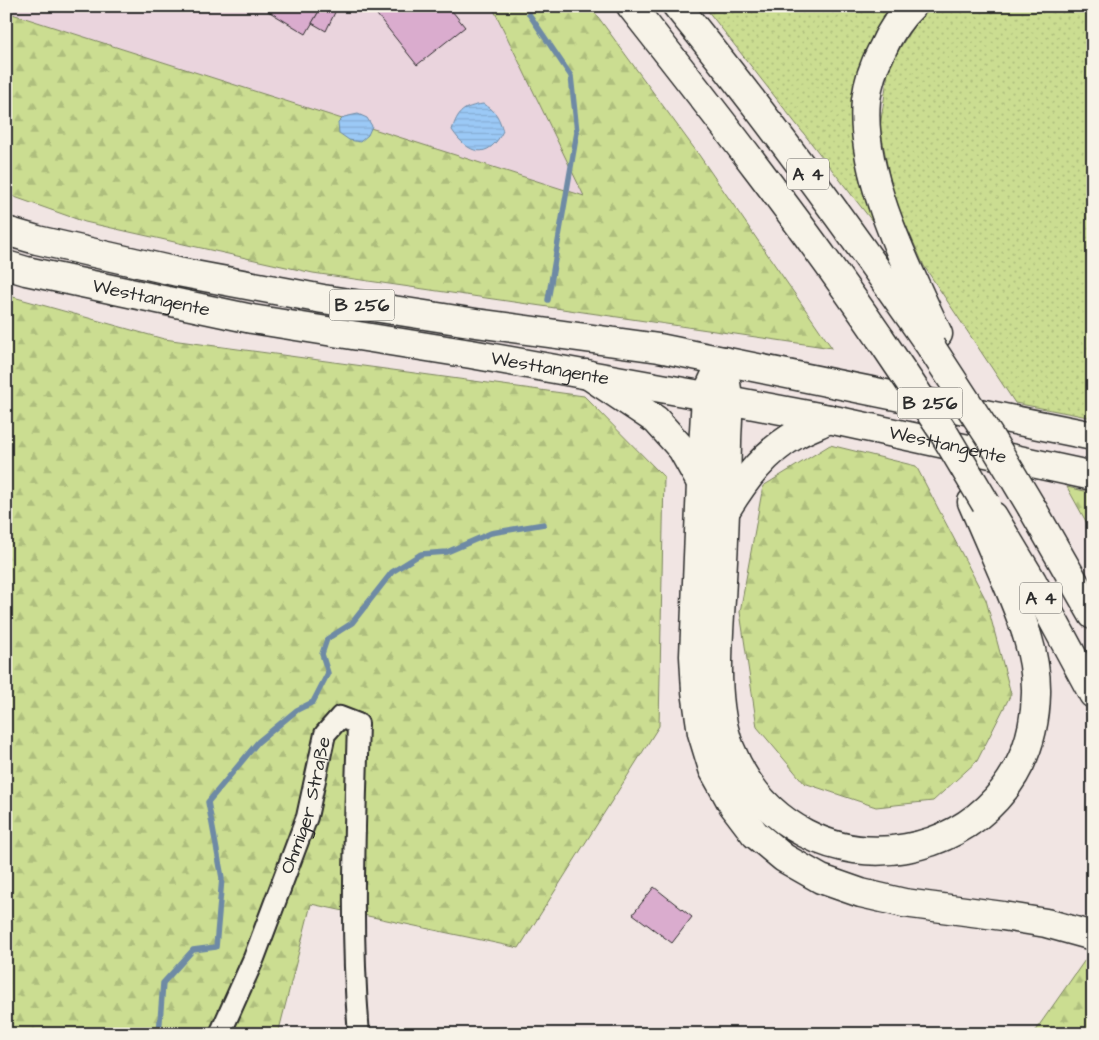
<svg xmlns="http://www.w3.org/2000/svg" width="1099" height="1040" font-family="'Architects Daughter',sans-serif">
	<style>
		.built { fill: #ead4dd }
		.grass { fill: url(#grass-dots); stroke: #7b845e }
		.forest { fill: url(#forest-firs); stroke: #7b845e }
		.water { fill: url(#water-rules); stroke: #6e8aa5 }
		.lines { fill: none; stroke-linecap: round; stroke-linejoin: round }
		.stream { stroke: #6e8aa5; stroke-width: 5.5 }
		.building { fill: #daacce; stroke: #2b2b2b }
		.minor-casing { stroke: #2b2b2b; stroke-width: 24 }
		.primary-casing { stroke: #2b2b2b; stroke-width: 31 }
		.motorway-casing { stroke: #2b2b2b; stroke-width: 31 }
		.minor { stroke: #f7f3e8; stroke-width: 20 }
		.primary { stroke: #f7f3e8; stroke-width: 28 }
		.motorway { stroke: #f7f3e8; stroke-width: 28 }
		.motorway-bridge-casing { stroke: #2b2b2b; stroke-width: 31; stroke-linecap: butt }
		.motorway-bridge { stroke: #f7f3e8; stroke-width: 28 }
		.labels { text-anchor: middle; dominant-baseline: central; stroke-width: 4; stroke-linejoin: round; paint-order: stroke }
		.shield { fill: #f7f3e8; stroke: #686764; stroke-width: 1 }
		.shield-label { font-size: 18px; font-weight: bold; fill: #2b2b2b }
		.street-label { font-size: 19px; fill: #2b2b2b; stroke: #f7f3e8 }
	</style>
	<defs>
		<pattern id="grass-dots" width="8" height="8" patternUnits="userSpaceOnUse" patternTransform="scale(1.25)"><rect width="8" height="8" fill="#cbdd91"/><path d="M2 2h.1M6 6h.1" fill="none" stroke="#aebe7d" stroke-width="1.8" stroke-linecap="round"/></pattern>
		<pattern id="forest-firs" width="22" height="20" patternUnits="userSpaceOnUse" patternTransform="scale(1.25)"><rect width="22" height="20" fill="#cbdd91"/><path d="M5 1l3.5 6h-7zM16 11l3.5 6h-7z" fill="#aebe7d"/></pattern>
		<pattern id="water-rules" width="6" height="5" patternUnits="userSpaceOnUse" patternTransform="scale(1.25)"><rect width="6" height="5" fill="#9bc9f6"/><path d="M0 2.5h6" fill="none" stroke="#86add3"/></pattern>
	</defs>
	<rect width="100%" height="100%" fill="#f1e5e3"/>
	<filter id="ink" filterUnits="userSpaceOnUse"><feTurbulence type="fractalNoise" baseFrequency=".02" numOctaves="2"/><feDisplacementMap in="SourceGraphic" scale="10" xChannelSelector="R" yChannelSelector="G"/><feConvolveMatrix kernelMatrix="1 2 1 2 8 2 1 2 1" color-interpolation-filters="sRGB"/></filter>
	<g filter="url(#ink)">
		<polygon class="built" points="6,6 492,6 585,197 6,12"/>
		<g class="grass">
			<polygon points="704,6 900,6 876,34 876,226"/>
			<polygon points="935,6 1093,6 1093,418 1015,403 924,266 893,196 880,127 889,66 916,22"/>
		</g>
		<g class="forest">
			<polygon points="492,6 590,6 699,155 832,348 313,273 85,222 6,194 6,12 584,196"/>
			<polygon points="6,295 164,339 584,396 664,477 659,726 519,948 311,904 278,1034 6,1034"/>
			<polygon points="830,445 916,466 986,600 1011,694 977,761 933,801 876,807 804,783 757,727 740,612 763,486"/>
			<polygon points="1067,487 1093,493 1093,534"/>
			<polygon points="1092,950 1093,1034 1033,1034"/>
		</g>
		<g class="water">
			<path d="M483,104C496,110 499,118 503,131C488,161 468,154 452,130C458,111 463,107 483,104Z"/>
			<polygon points="358,114 367,118 372,126 368,135 360,142 349,140 339,133 338,123 344,117"/>
		</g>
		<g class="lines">
			<g class="stream">
				<polyline points="529,14 571,76 577,132 548,300"/>
				<polyline points="159,1034 163,983 193,950 216,947 222,878 208,802 258,742 297,710 313,702 328,673 322,654 327,639 352,623 392,572 421,554 447,552 491,533 544,524"/>
			</g>
		</g>
		<g class="building">
			<polygon points="270,6 322,6 306,34 268,11"/>
			<polygon points="322,6 338,6 326,31 312,23"/>
			<polygon points="370,6 448,6 465,27 417,65"/>
			<polygon points="654,887 692,917 672,943 633,914"/>
		</g>
		<g class="lines">
			<g class="minor-casing">
				<g id="minor">
					<path id="s1" d="M220,1034L254,958L307,817L325,734L340,717L358,724C355,827 350,931 359,1034"/>
				</g>
			</g>
			<g class="primary-casing">
				<g id="primary">
					<polyline points="6,231 37,240 178,272 323,299 476,323 659,348 1093,436"/>
					<path id="s2" d="M6,265L26,271L252,319L471,354L728,400L829,419L1093,476"/>
				</g>
			</g>
			<g class="motorway-casing">
				<g id="motorway">
					<path d="M631,6C717,115 802,224 880,338"/>
					<path d="M677,6C767,116 850,230 931,347"/>
					<path d="M912,6C899,18 889,34 882,50C874,65 868,83 866,100C859,174 907,268 938,334"/>
					<path d="M722,361C724,374 728,388 728,402C729,415 727,429 727,443C726,495 724,547 721,599C718,645 713,705 730,748C796,912 1033,869 1036,693C1037,652 1020,614 1005,578C994,553 983,527 972,502"/>
					<polyline points="722,361 706,396 701,483 694,656 696,691 702,733 713,769 733,805 755,834 784,858 821,879 861,893 904,903 1003,916 1046,923 1093,936"/>
					<polyline points="587,374 656,420 682,449 701,483"/>
					<polyline points="1032,508 1093,615"/>
					<path d="M726,510C745,479 765,452 797,434C807,428 819,424 829,419"/>
					<polyline points="993,516 1032,581 1093,694"/>
				</g>
			</g>
			<use href="#minor" class="minor"/>
			<use href="#primary" class="primary"/>
			<use href="#motorway" class="motorway"/>
			<g class="motorway-bridge-casing">
				<g id="motorway-bridge">
					<polyline points="880,338 942,430 986,504"/>
					<polyline points="931,347 989,436 1032,508"/>
				</g>
			</g>
			<use href="#motorway-bridge" class="motorway-bridge"/>
		</g>
	</g>
	<g class="labels">
		<g class="shield">
			<rect x="787" y="158.5" width="42" height="31" rx="4"/>
			<rect x="329.5" y="289.5" width="65" height="31" rx="4"/>
			<rect x="897.5" y="387.5" width="65" height="31" rx="4"/>
			<rect x="1020" y="582.5" width="42" height="31" rx="4"/>
		</g>
		<g class="shield-label">
			<text x="808" y="174">A 4</text>
			<text x="362" y="305">B 256</text>
			<text x="930" y="403">B 256</text>
			<text x="1041" y="598">A 4</text>
		</g>
		<g class="street-label">
			<text stroke="none"><textPath href="#s2" startOffset="149">Westtangente</textPath></text>
			<text stroke="none"><textPath href="#s2" startOffset="554">Westtangente</textPath></text>
			<text stroke="none"><textPath href="#s2" startOffset="959">Westtangente</textPath></text>
			<text stroke="none"><textPath href="#s1" startOffset="245">Ohmiger Straße</textPath></text>
		</g>
	</g>
	<rect width="1099" height="1040" fill="none" stroke="#f7f3e8" stroke-width="25"/>
	<rect x="12" y="12" width="1074" height="1015" fill="none" stroke="#2b2b2b" stroke-width="2" filter="url(#ink)"/>
</svg>
